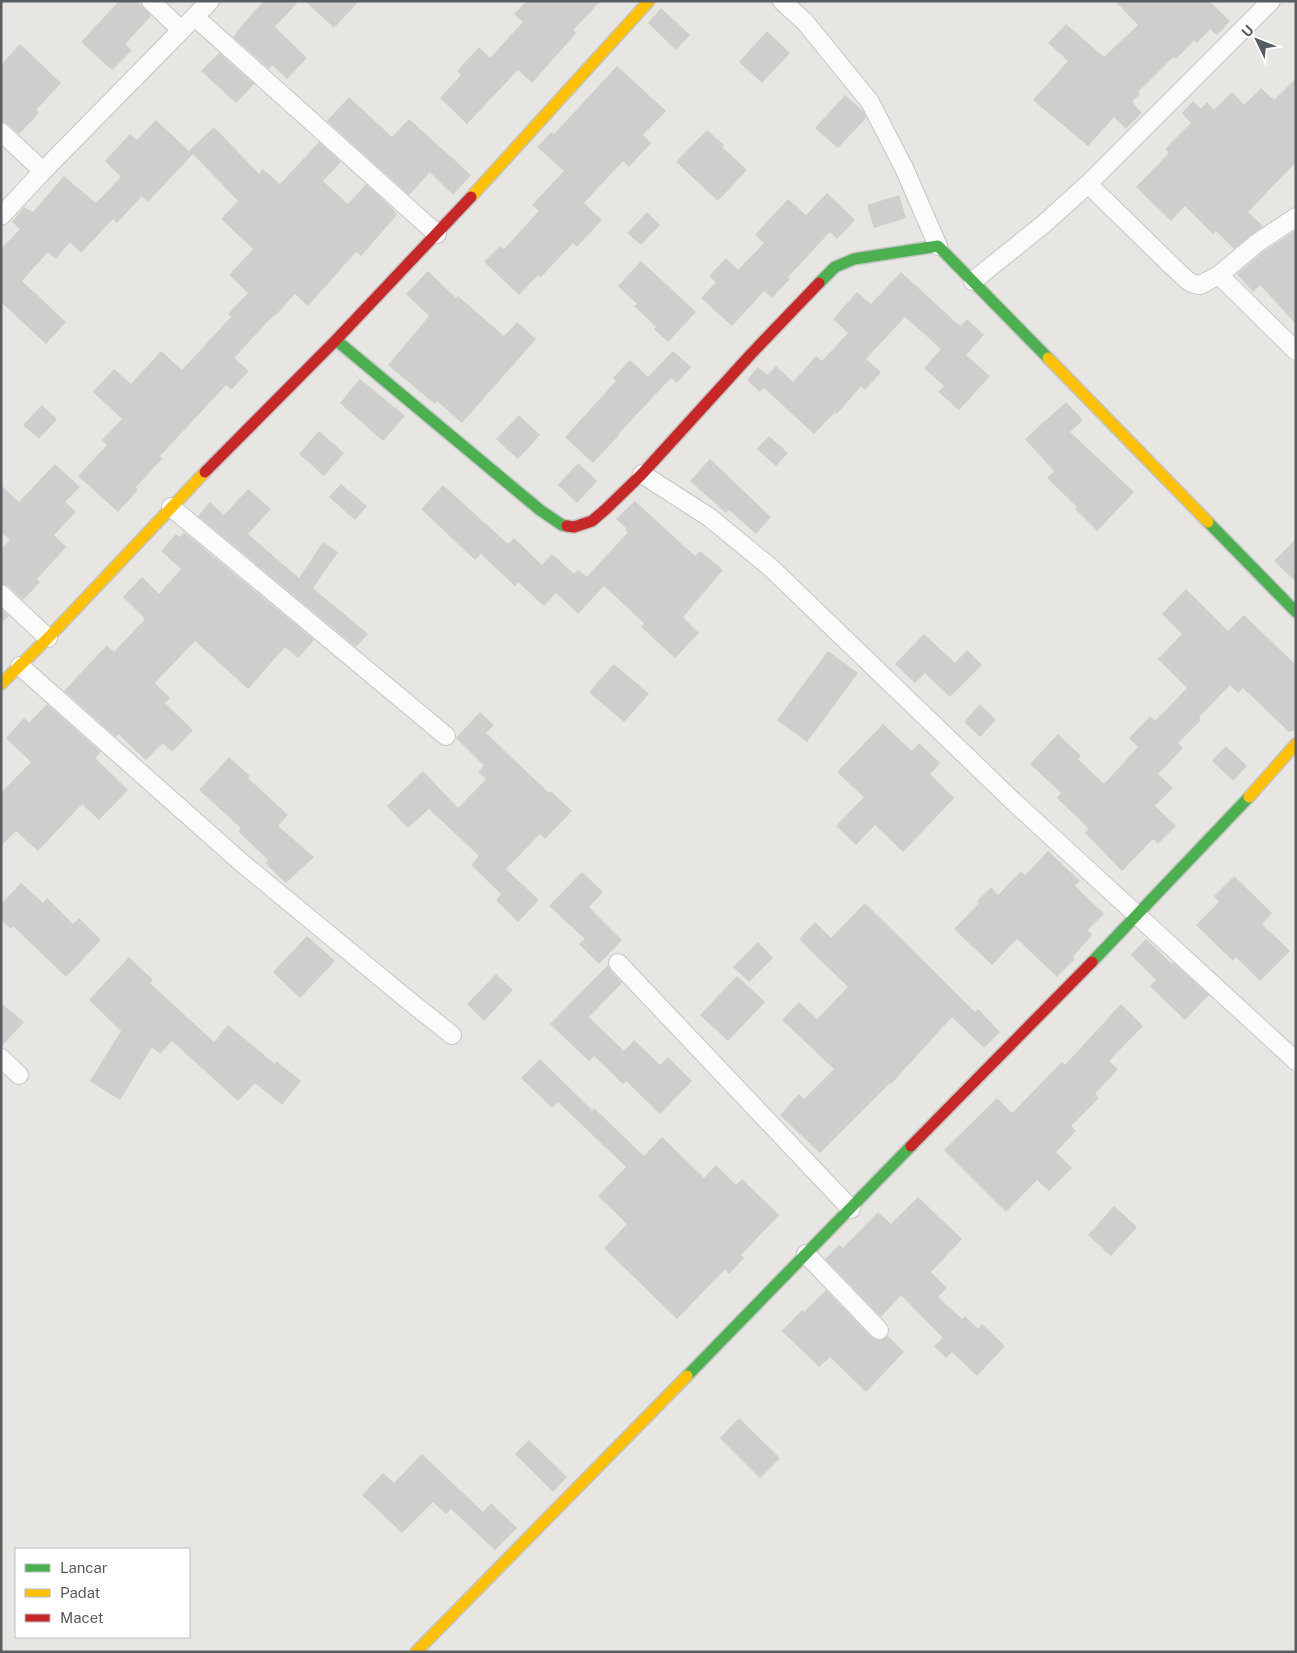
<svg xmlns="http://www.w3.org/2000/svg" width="1297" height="1653" font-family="'Public Sans',sans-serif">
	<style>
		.building { fill: #d0cecc }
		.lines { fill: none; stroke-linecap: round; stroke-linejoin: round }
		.street-casing { stroke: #c5c5c5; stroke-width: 20 }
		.fast-casing { stroke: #c4c5c4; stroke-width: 14 }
		.slow-casing { stroke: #c4c5c4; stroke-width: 14 }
		.jam-casing { stroke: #c4c5c4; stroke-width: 14 }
		.street { stroke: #fcfbfb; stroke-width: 18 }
		.fast { stroke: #4caf50; stroke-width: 11 }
		.slow { stroke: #ffc107; stroke-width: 11 }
		.jam { stroke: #c62828; stroke-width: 11 }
	</style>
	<rect width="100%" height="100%" fill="#e8e6e2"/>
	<g class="building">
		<polygon points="119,1 137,1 151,16 125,44 132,50 112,70 81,42"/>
		<polygon points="264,1 299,1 275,27 307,58 287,79 272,65 269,69 233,37 237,33 236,32"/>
		<polygon points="305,1 359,1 334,28"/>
		<polygon points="526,1 601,1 573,30 576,33 532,83 518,70 467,124 440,98 461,75 457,71 479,47 490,58 523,22 514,14"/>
		<polygon points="1115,1 1209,1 1230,21 1217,35 1210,29 1197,43 1194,40 1176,59 1173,57 1138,92 1140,94 1132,102 1142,113 1126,129 1114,117 1088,146 1033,100 1068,61 1048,43 1066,24 1104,57 1138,25"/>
		<polygon points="661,8 690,35 676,50 648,23"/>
		<polygon points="767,31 790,53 762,83 739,62"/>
		<polygon points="20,44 61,83 36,110 39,113 19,134 8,124 1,122 1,65"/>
		<polygon points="219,53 254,84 236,103 201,71"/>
		<polygon points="617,66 666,111 643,135 651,143 629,167 623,161 584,203 602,220 577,247 573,243 541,277 538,275 519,295 484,262 500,246 504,249 539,211 532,205 564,171 537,147 551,132 554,134"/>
		<polygon points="1296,78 1296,162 1248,212 1263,226 1234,249 1216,231 1213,234 1185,206 1171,221 1136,187 1169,153 1165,149 1191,123 1182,113 1193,101 1201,109 1207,102 1214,110 1232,92 1244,105 1261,88 1274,100"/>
		<polygon points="845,95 863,111 866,118 838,148 815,128"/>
		<polygon points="349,97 392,137 409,119 471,175 453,195 430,172 409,195 327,121"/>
		<polygon points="156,120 189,151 214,127 259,174 263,169 280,184 319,142 341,162 323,181 348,204 366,184 394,210 394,211 397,215 361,256 356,252 308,306 295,294 274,317 273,316 234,358 249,371 231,390 226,385 160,456 162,459 136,487 138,490 118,512 78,476 107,445 102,440 122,419 93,392 114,369 131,384 161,351 182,370 231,317 228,314 248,293 229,275 253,249 221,219 238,201 193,154 148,202 142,196 117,223 113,219 81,253 70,242 56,259 48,252 22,281 66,322 46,344 1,302 1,249 20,229 12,222 24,207 33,212 64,176 96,203 121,177 105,161 130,134 137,140"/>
		<polygon points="707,130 724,145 722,147 747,170 718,201 676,162"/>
		<polygon points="827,193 855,220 837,239 830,232 788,277 790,279 772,298 764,291 732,326 701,298 716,282 709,276 726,258 738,270 764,243 755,235 788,199 806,215"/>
		<polygon points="899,195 906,218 874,228 867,205"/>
		<polygon points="647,212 660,225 641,245 627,233"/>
		<polygon points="1296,230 1296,324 1260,285 1253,292 1237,274 1263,252"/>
		<polygon points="641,261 696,312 668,342 654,329 656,327 634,306 637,304 618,286"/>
		<polygon points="428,271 456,298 458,296 504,336 517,322 536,339 462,423 437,401 435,404 388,365 429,316 406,294"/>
		<polygon points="901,272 960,326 967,319 984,335 966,355 990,376 959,410 938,392 944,386 924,368 941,349 905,317 866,359 881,372 865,390 861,386 837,414 835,412 814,434 764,388 760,392 747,380 758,367 767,375 776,366 793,382 816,356 822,361 848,333 833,319 857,292 871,304"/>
		<polygon points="673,351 691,367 677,383 671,378 619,433 620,434 593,463 565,437 616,381 613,378 630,360 648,377"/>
		<polygon points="360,379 405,416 383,441 340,403"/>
		<polygon points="1066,402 1083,420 1070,432 1134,492 1097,531 1075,509 1077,507 1047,478 1054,471 1025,439"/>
		<polygon points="42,405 57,419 39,439 23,425"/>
		<polygon points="519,415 540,435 518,459 496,439"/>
		<polygon points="319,431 344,453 324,476 299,454"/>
		<polygon points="769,436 788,453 776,466 757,449"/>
		<polygon points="710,459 771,517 756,534 729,510 726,513 690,481"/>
		<polygon points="578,463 597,481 577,503 558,485"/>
		<polygon points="55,464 80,487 65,502 76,512 54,535 66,547 37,579 40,582 23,600 8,586 1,584 1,549 10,540 1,532 1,485 19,502"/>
		<polygon points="341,484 367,506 355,520 329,497"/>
		<polygon points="443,485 508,544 514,538 542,565 552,554 574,574 578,570 587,577 628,532 625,530 626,528 616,519 635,501 695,556 700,551 723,570 683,617 699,633 675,658 641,627 644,623 604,586 578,614 556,593 544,606 518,582 515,586 481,554 475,560 421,509"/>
		<polygon points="248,489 271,509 248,534 299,578 323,542 338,552 313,588 368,634 356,647 198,516 210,502 224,515"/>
		<polygon points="184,532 314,640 298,658 285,647 248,689 195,641 155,683 170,698 165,703 193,730 172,752 163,743 146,760 118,734 116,737 64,691 107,645 114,652 145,619 123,597 142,577 159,594 181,569 161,551 176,534 180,537"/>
		<polygon points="1296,539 1296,582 1274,561"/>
		<polygon points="1186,589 1228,631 1244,615 1296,665 1296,730 1289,732 1243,688 1238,693 1230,685 1199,717 1201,720 1178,743 1183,748 1158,774 1173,788 1155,806 1176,826 1158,844 1153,839 1122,871 1085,833 1089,829 1057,798 1061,793 1030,764 1058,734 1081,756 1078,759 1104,784 1138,747 1129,738 1150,716 1155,721 1187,688 1158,659 1182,634 1162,614"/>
		<polygon points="1,609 9,616 1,623"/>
		<polygon points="924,634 955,663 967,650 982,665 950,697 925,673 915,683 895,664"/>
		<polygon points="828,651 858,673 807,742 777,720"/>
		<polygon points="614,664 649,694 624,722 589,692"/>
		<polygon points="47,704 101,752 95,758 128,790 99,820 82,804 38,851 16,831 1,846 1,793 31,762 6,738 24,718 29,723"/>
		<polygon points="980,704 996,720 980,737 964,722"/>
		<polygon points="480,712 494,725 486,733 549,793 551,791 572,811 545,839 540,834 506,869 539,900 518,922 496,900 501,894 471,865 479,856 429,809 408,828 387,806 423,771 458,808 486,779 478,772 484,766 456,738"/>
		<polygon points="883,724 912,751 919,743 940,763 930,774 954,798 903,852 875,825 856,845 836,826 864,797 837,772"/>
		<polygon points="1226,746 1247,766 1233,781 1212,761"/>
		<polygon points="229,757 250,776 248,778 288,815 278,826 314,857 286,883 265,863 268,860 238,831 241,828 199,790"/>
		<polygon points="1048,851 1080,881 1075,886 1104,914 1088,930 1092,935 1073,957 1075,959 1057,977 1017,939 992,965 954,929 979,903 977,901 991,887 998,895 1021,871 1025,875"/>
		<polygon points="582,872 603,892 589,907 622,940 599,964 579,944 585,939 549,906"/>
		<polygon points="1234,876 1272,913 1262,924 1290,951 1260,981 1236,957 1233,961 1196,925 1219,902 1214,896"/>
		<polygon points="21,883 43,903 47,898 73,924 79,918 101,940 66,977 13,926 11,929 1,920 1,904"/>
		<polygon points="865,903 975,1012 978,1009 1000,1032 984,1048 952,1017 891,1084 890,1083 820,1153 780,1115 799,1094 804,1099 834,1069 782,1020 799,1002 817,1019 848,987 799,939 815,922 831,938"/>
		<polygon points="307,936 335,961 300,998 273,972"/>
		<polygon points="1146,939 1172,964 1173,962 1209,995 1185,1020 1150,986 1156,980 1131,955"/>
		<polygon points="758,942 773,958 749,982 733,967"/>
		<polygon points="129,957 153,980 150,983 214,1042 228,1025 275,1064 276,1061 301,1081 282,1105 255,1083 238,1101 172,1041 160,1054 152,1047 120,1100 90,1081 121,1031 89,1000"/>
		<polygon points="608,965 610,970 622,983 589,1017 624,1051 634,1040 660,1065 668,1057 692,1081 660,1114 626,1081 623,1084 594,1056 589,1061 550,1024"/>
		<polygon points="496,974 513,990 484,1021 467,1004"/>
		<polygon points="737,976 765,1002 728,1041 700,1015"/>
		<polygon points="1,1003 24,1022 1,1047"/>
		<polygon points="1121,1004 1143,1026 1109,1061 1118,1069 1095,1094 1099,1098 1071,1126 1076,1131 1056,1152 1072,1168 1049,1191 1037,1180 1006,1212 944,1150 997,1098 1012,1113 1062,1062 1065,1065"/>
		<polygon points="540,1059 592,1110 594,1108 644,1156 662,1137 704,1178 716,1165 736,1185 742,1179 779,1215 741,1255 744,1258 729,1274 725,1269 677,1319 604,1248 627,1224 598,1196 626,1167 558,1102 552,1108 521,1078"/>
		<polygon points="918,1197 962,1239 931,1272 947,1288 938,1297 962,1319 965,1316 978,1329 982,1324 1005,1346 977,1376 952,1352 946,1358 934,1346 943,1338 901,1295 881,1317 825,1259 839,1245 843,1248 878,1212 891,1224"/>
		<polygon points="1114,1206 1137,1227 1111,1256 1088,1235"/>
		<polygon points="826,1290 871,1337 876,1340 881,1340 888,1336 904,1352 866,1392 830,1357 819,1367 782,1331 802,1310 804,1312"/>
		<polygon points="739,1418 780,1458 760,1478 720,1438"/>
		<polygon points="529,1440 567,1477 553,1492 515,1454"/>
		<polygon points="422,1454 483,1512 491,1503 517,1528 495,1550 451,1509 446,1514 433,1502 402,1533 362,1495 383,1473 394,1483"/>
	</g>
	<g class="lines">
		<g class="street-casing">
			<g id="street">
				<polyline points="151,1 181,30"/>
				<polyline points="782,1 805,22 870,102 904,168 938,246"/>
				<polyline points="195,17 437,234"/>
				<polyline points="1,132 43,171"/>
				<polyline points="1088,184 1173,267 1188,281 1194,284 1200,285 1219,275 1257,243 1296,217"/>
				<polyline points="1,216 43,171 210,1"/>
				<polyline points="1219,275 1296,351"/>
				<polyline points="973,281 1045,223 1088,184 1271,1"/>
				<polyline points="642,474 709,517 770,567 1015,803 1296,1061"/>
				<polyline points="171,507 446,736"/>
				<polyline points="1,594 48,638"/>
				<polyline points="20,666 242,863 408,1000 452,1035"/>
				<polyline points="618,963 851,1209"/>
				<polyline points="1,1058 19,1075"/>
				<polyline points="806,1254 879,1330"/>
			</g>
		</g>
		<g class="fast-casing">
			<g id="fast">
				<polyline points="819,283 835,267 854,259 938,246 1048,358"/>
				<polyline points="336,340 540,510 562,525 567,526"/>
				<polyline points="1208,522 1296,612"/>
				<polyline points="1092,962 1249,797"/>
				<polyline points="687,1376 911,1146"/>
			</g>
		</g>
		<g class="slow-casing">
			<g id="slow">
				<polyline points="471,197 649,1"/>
				<polyline points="1048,358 1208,522"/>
				<polyline points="1,684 48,638 205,472"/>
				<polyline points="1249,797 1296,744"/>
				<polyline points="416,1652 687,1376"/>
			</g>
		</g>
		<g class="jam-casing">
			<g id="jam">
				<polyline points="205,472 336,340 471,197"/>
				<polyline points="567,526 574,527 592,521 606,509 642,474 752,353 819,283"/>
				<polyline points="911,1146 1092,962"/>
			</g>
		</g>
		<use href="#street" class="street"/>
		<use href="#fast" class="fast"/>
		<use href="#slow" class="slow"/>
		<use href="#jam" class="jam"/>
	</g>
	<rect width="1297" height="1653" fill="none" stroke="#585d61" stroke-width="5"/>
	<rect x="15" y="1548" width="175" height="90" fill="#ffffff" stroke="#bcbec0"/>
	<rect x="25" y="1564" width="25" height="8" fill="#4caf50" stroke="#bcbec0"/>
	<text x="60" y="1573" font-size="15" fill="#585d61">Lancar</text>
	<rect x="25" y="1589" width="25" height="8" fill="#ffc107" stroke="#bcbec0"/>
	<text x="60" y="1598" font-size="15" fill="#585d61">Padat</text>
	<rect x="25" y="1614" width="25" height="8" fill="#c62828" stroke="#bcbec0"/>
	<text x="60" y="1623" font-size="15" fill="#585d61">Macet</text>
	<g transform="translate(1257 40) rotate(313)" stroke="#ffffff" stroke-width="4" paint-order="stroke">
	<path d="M0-4L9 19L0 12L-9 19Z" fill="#585d61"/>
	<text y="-8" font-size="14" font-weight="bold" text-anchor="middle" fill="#585d61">U</text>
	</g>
</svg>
